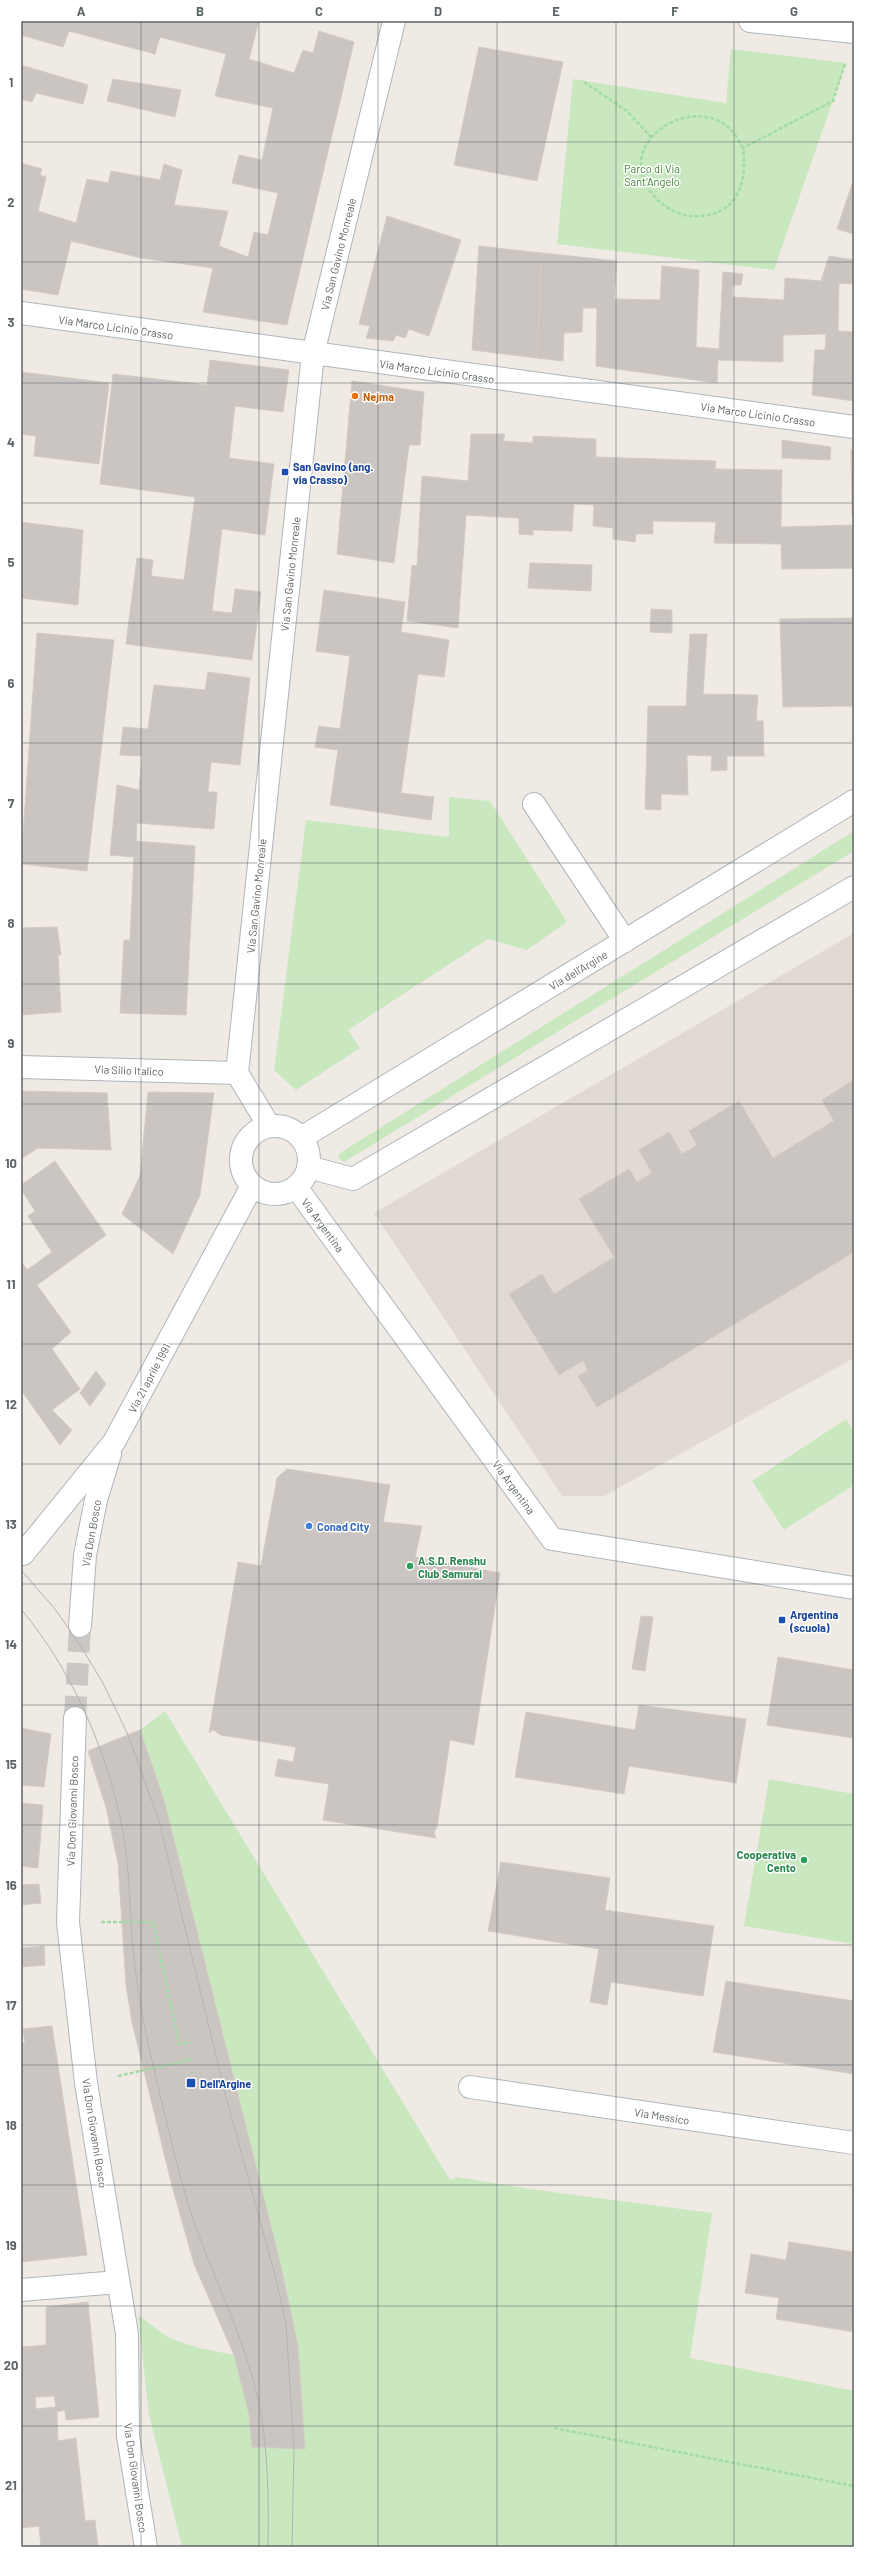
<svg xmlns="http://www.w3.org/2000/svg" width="875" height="2568" font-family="Barlow,sans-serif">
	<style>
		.education { fill: #e0dad3 }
		.green { fill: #c9e8c0 }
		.building { fill: #cbc5c1; stroke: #d5cac2; fill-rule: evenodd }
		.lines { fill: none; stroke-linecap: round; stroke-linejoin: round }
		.minor-tunnel { stroke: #cbc8c4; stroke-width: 22; stroke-dasharray: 22 11; stroke-linecap: butt }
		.minor-casing { stroke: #b0b5b8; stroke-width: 24 }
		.tertiary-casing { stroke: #b0b5b8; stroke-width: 24 }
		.path { stroke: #a2dba3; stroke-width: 2.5; stroke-dasharray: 4 2; stroke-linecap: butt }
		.minor { stroke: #fff; stroke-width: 22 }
		.tertiary { stroke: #fff; stroke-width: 22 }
		.tram { stroke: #b3b4b5; stroke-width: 1 }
		.grid { fill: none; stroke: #5c6366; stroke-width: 1; stroke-opacity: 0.55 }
		.food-dot { fill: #e8710a; stroke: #fff; stroke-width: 1.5 }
		.transit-dot { fill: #1a4fb4; stroke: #fff; stroke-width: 1.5 }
		.shop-dot { fill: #3f7fe0; stroke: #fff; stroke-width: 1.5 }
		.leisure-dot { fill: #2e9e5b; stroke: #fff; stroke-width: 1.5 }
		.labels { text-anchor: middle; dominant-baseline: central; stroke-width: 3; stroke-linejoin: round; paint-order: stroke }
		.park-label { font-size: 11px; fill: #408230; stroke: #fff }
		.street-label { font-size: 11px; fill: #5c6366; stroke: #fff }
		.food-label { font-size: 11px; font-weight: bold; fill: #c56008; stroke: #fff; text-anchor: start }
		.transit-label { font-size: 11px; font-weight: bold; fill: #164399; stroke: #fff; text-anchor: start }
		.shop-label { font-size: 11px; font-weight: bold; fill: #366cbe; stroke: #fff; text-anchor: start }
		.leisure-label { font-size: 11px; font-weight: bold; fill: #27864d; stroke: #fff; text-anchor: start }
		.neatline { fill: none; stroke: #5c6366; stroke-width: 1.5 }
		.grid-label { font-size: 13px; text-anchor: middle; font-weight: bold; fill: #5c6366 }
	</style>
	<rect width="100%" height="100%" fill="#f0eae4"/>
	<polygon class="education" points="854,933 854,1358 604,1496 562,1496 374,1213"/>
	<g class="green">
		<polygon points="731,49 846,63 774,270 557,244 573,79 726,103"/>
		<polygon points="449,797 490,801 567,922 527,950 488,939 348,1030 360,1048 296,1090 274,1070 306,820 449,837"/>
		<polygon points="854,831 854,851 344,1162 338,1158 340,1153"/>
		<polygon points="846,1419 854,1432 854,1485 784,1530 752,1481"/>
		<polygon points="165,1711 450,2180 457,2177 530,2189 712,2213 690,2358 854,2391 854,2547 182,2547 149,2415 138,2315 169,2338 199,2348 234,2355 249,2414 252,2447 294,2448 298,2346 281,2266 164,1800 140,1730"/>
		<polygon points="769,1779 854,1794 854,1944 744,1926"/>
	</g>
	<g class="building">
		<polygon points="21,21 259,21 249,59 294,73 303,50 313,53 319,31 354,42 287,325 203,312 213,268 141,258 71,241 58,295 21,289 21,163 42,169 40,175 46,177 38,211 76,223 87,179 108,183 111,171 160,180 164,164 182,170 174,205 228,211 219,246 248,257 254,232 268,235 278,193 232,183 239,155 262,160 273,108 215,96 226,54 160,37 155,54 69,31 63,47 21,35"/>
		<polygon points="479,47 563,62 537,181 454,165"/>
		<polygon points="21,65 88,85 83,104 36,93 32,102 21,99"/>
		<polygon points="113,79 181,90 175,117 107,101"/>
		<polygon points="854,178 854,234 837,229"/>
		<polygon points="387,216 461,240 429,336 409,329 405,338 396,335 393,341 366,338 370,326 359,324"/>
		<polygon points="479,246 542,253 537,358 472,350"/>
		<polygon points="542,253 617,261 614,299 660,300 662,266 699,270 696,347 719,349 723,272 743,274 741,285 733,285 732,297 784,300 785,278 821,281 829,256 854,260 854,284 839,283 838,331 854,332 854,401 812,395 815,350 825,350 826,334 783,335 783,362 718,360 717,383 596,366 597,308 583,308 582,332 564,333 563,361 537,358"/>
		<polygon points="210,360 289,370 283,412 235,406 229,458 274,464 265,535 222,529 212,611 232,613 235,589 261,592 252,660 126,644 137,558 153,560 151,576 184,580 195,497 100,484 113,374 207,385"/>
		<polygon points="21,372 109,383 99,464 34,456 36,436 21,434"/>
		<polygon points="352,381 424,392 420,445 409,445 394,563 337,554"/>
		<polygon points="471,434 505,434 503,441 533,443 533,436 596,439 596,457 716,461 715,469 782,470 781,527 854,525 854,568 782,569 781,544 714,543 716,522 653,521 653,534 636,534 635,542 613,539 613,528 593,526 594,505 574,504 572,531 533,530 533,535 519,534 519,518 466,515 458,628 407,621 412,565 417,566 422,476 468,481"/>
		<polygon points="782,440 831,447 830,460 782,458"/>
		<polygon points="851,450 854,450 854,516 852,516"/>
		<polygon points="21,522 83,530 78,605 21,598"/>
		<polygon points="530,563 592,565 591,591 528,588"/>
		<polygon points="324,590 405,602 401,632 449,640 444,677 418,674 401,793 434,797 431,820 330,805 338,750 315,747 319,726 340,729 350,656 316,651"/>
		<polygon points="651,609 672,610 672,633 650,632"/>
		<polygon points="854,618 854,706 783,707 780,619"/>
		<polygon points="37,633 114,640 87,871 21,864"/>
		<polygon points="690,634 707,634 703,694 758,695 756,721 763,721 764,756 727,756 727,770 711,771 712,756 687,755 688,795 661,794 661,810 645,809 648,706 686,706"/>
		<polygon points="208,672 250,678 240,765 211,762 208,792 217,792 214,829 137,823 136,841 195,846 186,1015 120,1013 124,940 130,940 134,857 110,855 117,785 139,790 142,756 120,755 123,727 148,729 154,685 205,690"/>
		<polygon points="57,927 61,955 58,955 61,1012 21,1015 21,928"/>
		<polygon points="854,1080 854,1252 597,1407 578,1376 588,1370 583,1361 559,1375 509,1294 542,1274 554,1294 614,1257 579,1199 629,1169 637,1182 652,1173 639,1150 669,1132 682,1154 697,1145 689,1131 739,1101 773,1158 834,1121 822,1100"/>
		<polygon points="21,1091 107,1093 111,1150 38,1148 21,1159"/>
		<polygon points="148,1092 214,1093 200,1195 173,1254 122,1214 140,1176"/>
		<polygon points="55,1161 106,1235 37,1285 71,1332 52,1349 80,1389 52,1410 72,1430 60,1445 21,1390 21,1261 27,1270 52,1252 28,1216 35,1211 21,1189 21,1185"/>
		<polygon points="96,1371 106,1384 90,1406 80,1393"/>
		<polygon points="287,1469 390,1485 383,1522 422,1526 415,1557 500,1573 474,1745 450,1740 437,1827 434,1832 436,1838 323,1820 329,1784 275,1776 278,1759 293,1762 296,1747 221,1735 213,1730 209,1733 238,1562 261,1566 277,1478"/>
		<polygon points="641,1616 653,1617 645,1671 632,1669"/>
		<polygon points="778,1657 854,1670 854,1738 767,1725"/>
		<polygon points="639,1705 746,1719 736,1783 629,1766 624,1794 515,1777 526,1712 635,1730"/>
		<polygon points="21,1728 51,1734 44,1787 21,1785"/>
		<polygon points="140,1730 164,1800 281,2266 298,2346 305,2449 252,2447 249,2414 234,2355 194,2264 172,2186 132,2022 126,1985 118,1863 106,1807 88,1751"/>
		<polygon points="21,1803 43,1805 38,1868 21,1866"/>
		<polygon points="501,1862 610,1878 605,1910 714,1926 703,1996 611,1982 607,2005 590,2002 599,1949 488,1931"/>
		<polygon points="39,1884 41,1903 21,1905 21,1885"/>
		<polygon points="44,1946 45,1965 21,1967 21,1948"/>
		<polygon points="726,1981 854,2001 854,2074 713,2052"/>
		<polygon points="52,2026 87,2255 21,2262 21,2043 25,2043 23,2029"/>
		<polygon points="789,2242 854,2252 854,2332 776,2319 779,2298 745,2293 751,2254 786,2260"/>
		<path d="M88,2302L99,2417L66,2420L65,2410L57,2412L58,2441L76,2438L85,2521L95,2520L98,2547H41L39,2526L21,2528V2347L46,2345V2307ZM54,2396L56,2407L36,2409L35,2397Z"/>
	</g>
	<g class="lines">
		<polyline class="minor-tunnel" points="75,1718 80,1626"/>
		<g class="minor-casing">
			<g id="minor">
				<polyline points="750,21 854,32"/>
				<polyline points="21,313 854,427"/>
				<polyline points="534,804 625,941"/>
				<polyline points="21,1067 237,1073"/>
				<polyline points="296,1187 552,1539 854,1588"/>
				<polyline points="23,1554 114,1442 252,1186"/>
				<polyline points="80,1626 85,1555 96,1500 110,1454"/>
				<polyline points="75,1718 68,1922 86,2083 127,2334 128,2436 146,2547"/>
				<polyline points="470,2087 854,2143"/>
				<polyline points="21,2290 118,2282"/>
			</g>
		</g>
		<g class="tertiary-casing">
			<g id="tertiary">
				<polyline points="269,1126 237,1073 313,354 394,21"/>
				<circle cx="275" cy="1160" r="34"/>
				<polyline points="301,1138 854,801"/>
				<polyline points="308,1167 353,1179 854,887"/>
			</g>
		</g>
		<g class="path">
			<polyline points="584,82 627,111 651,137"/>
			<path d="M743,148C740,143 737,137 733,132C696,89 608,142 654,196C663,206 677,215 690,216C735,219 748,186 743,148L833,101L845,64"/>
			<polyline points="101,1922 153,1922 179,2044 190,2042"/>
			<polyline points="118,2076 194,2059"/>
			<polyline points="554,2428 854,2486"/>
		</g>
		<use href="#minor" class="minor"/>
		<use href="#tertiary" class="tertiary"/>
		<g class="tram">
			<polyline points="21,1570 55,1609 82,1648 104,1685 128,1735 159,1821 225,2093 276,2279 286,2324 294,2448 292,2547"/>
			<path d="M21,1609C71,1669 105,1746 121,1822C130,1864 129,1906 133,1949C138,2000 149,2050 161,2099C171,2139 180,2180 193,2219C214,2280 244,2336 258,2399C268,2441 269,2504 268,2547"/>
		</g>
	</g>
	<path class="grid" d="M141,21V2547M259,21V2547M378,21V2547M497,21V2547M616,21V2547M734,21V2547M21,142H854M21,262H854M21,383H854M21,503H854M21,623H854M21,743H854M21,863H854M21,984H854M21,1104H854M21,1224H854M21,1344H854M21,1464H854M21,1584H854M21,1705H854M21,1825H854M21,1945H854M21,2065H854M21,2185H854M21,2306H854M21,2426H854"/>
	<circle class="food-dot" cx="355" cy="396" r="4"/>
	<g class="transit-dot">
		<rect x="281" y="468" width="8" height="8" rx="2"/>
		<rect x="778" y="1616" width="8" height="8" rx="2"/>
		<rect x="186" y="2078" width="10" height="10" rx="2"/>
	</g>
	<circle class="shop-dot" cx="309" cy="1526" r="4"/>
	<g class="leisure-dot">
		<circle cx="410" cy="1566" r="4"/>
		<circle cx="804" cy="1860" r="4"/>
	</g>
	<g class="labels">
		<g class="park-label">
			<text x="652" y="168">Parco di Via<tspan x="652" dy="13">Sant'Angelo</tspan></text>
		</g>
		<g class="street-label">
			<text transform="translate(338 254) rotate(-76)">Via San Gavino Monreale</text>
			<text transform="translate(116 327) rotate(8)">Via Marco Licinio Crasso</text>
			<text transform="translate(437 371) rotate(8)">Via Marco Licinio Crasso</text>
			<text transform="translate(758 414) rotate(8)">Via Marco Licinio Crasso</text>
			<text transform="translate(290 574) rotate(-84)">Via San Gavino Monreale</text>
			<text transform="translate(256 896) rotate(-84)">Via San Gavino Monreale</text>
			<text transform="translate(578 970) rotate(-31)">Via dell'Argine</text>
			<text transform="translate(129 1070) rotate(2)">Via Silio Italico</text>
			<text transform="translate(323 1225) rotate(54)">Via Argentina</text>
			<text transform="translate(149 1378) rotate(-62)">Via 21 aprile 1991</text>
			<text transform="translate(514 1487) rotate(54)">Via Argentina</text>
			<text transform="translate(91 1533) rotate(-80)">Via Don Bosco</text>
			<text transform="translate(72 1811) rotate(-88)">Via Don Giovanni Bosco</text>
			<text transform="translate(662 2116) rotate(9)">Via Messico</text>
			<text transform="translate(95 2133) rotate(81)">Via Don Giovanni Bosco</text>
			<text transform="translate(136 2478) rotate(82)">Via Don Giovanni Bosco</text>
		</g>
		<g class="food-label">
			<text x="363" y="396">Nejma</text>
		</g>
		<g class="transit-label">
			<text x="293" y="466">San Gavino (ang.<tspan x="293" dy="13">via Crasso)</tspan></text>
			<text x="790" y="1614">Argentina<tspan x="790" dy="13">(scuola)</tspan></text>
			<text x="200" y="2083">Dell'Argine</text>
		</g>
		<g class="shop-label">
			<text x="317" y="1526">Conad City</text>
		</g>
		<g class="leisure-label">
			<text x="418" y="1560">A.S.D. Renshu<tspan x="418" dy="13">Club Samurai</tspan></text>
			<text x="796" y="1854" text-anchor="end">Cooperativa<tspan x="796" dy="13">Cento</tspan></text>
		</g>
	</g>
	<rect width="875" height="2568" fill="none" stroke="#ffffff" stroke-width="44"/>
	<rect x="22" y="22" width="831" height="2524" class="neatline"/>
	<g class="grid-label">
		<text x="81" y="16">A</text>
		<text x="200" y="16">B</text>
		<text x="319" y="16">C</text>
		<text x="438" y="16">D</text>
		<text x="556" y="16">E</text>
		<text x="675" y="16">F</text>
		<text x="794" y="16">G</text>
		<text x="11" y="87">1</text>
		<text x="11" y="207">2</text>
		<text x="11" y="327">3</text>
		<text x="11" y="447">4</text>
		<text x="11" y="567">5</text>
		<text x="11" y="688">6</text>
		<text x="11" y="808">7</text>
		<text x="11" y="928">8</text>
		<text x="11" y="1048">9</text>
		<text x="11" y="1168">10</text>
		<text x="11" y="1289">11</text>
		<text x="11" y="1409">12</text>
		<text x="11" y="1529">13</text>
		<text x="11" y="1649">14</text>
		<text x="11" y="1769">15</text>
		<text x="11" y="1890">16</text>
		<text x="11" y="2010">17</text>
		<text x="11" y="2130">18</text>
		<text x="11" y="2250">19</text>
		<text x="11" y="2370">20</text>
		<text x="11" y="2490">21</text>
	</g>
</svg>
